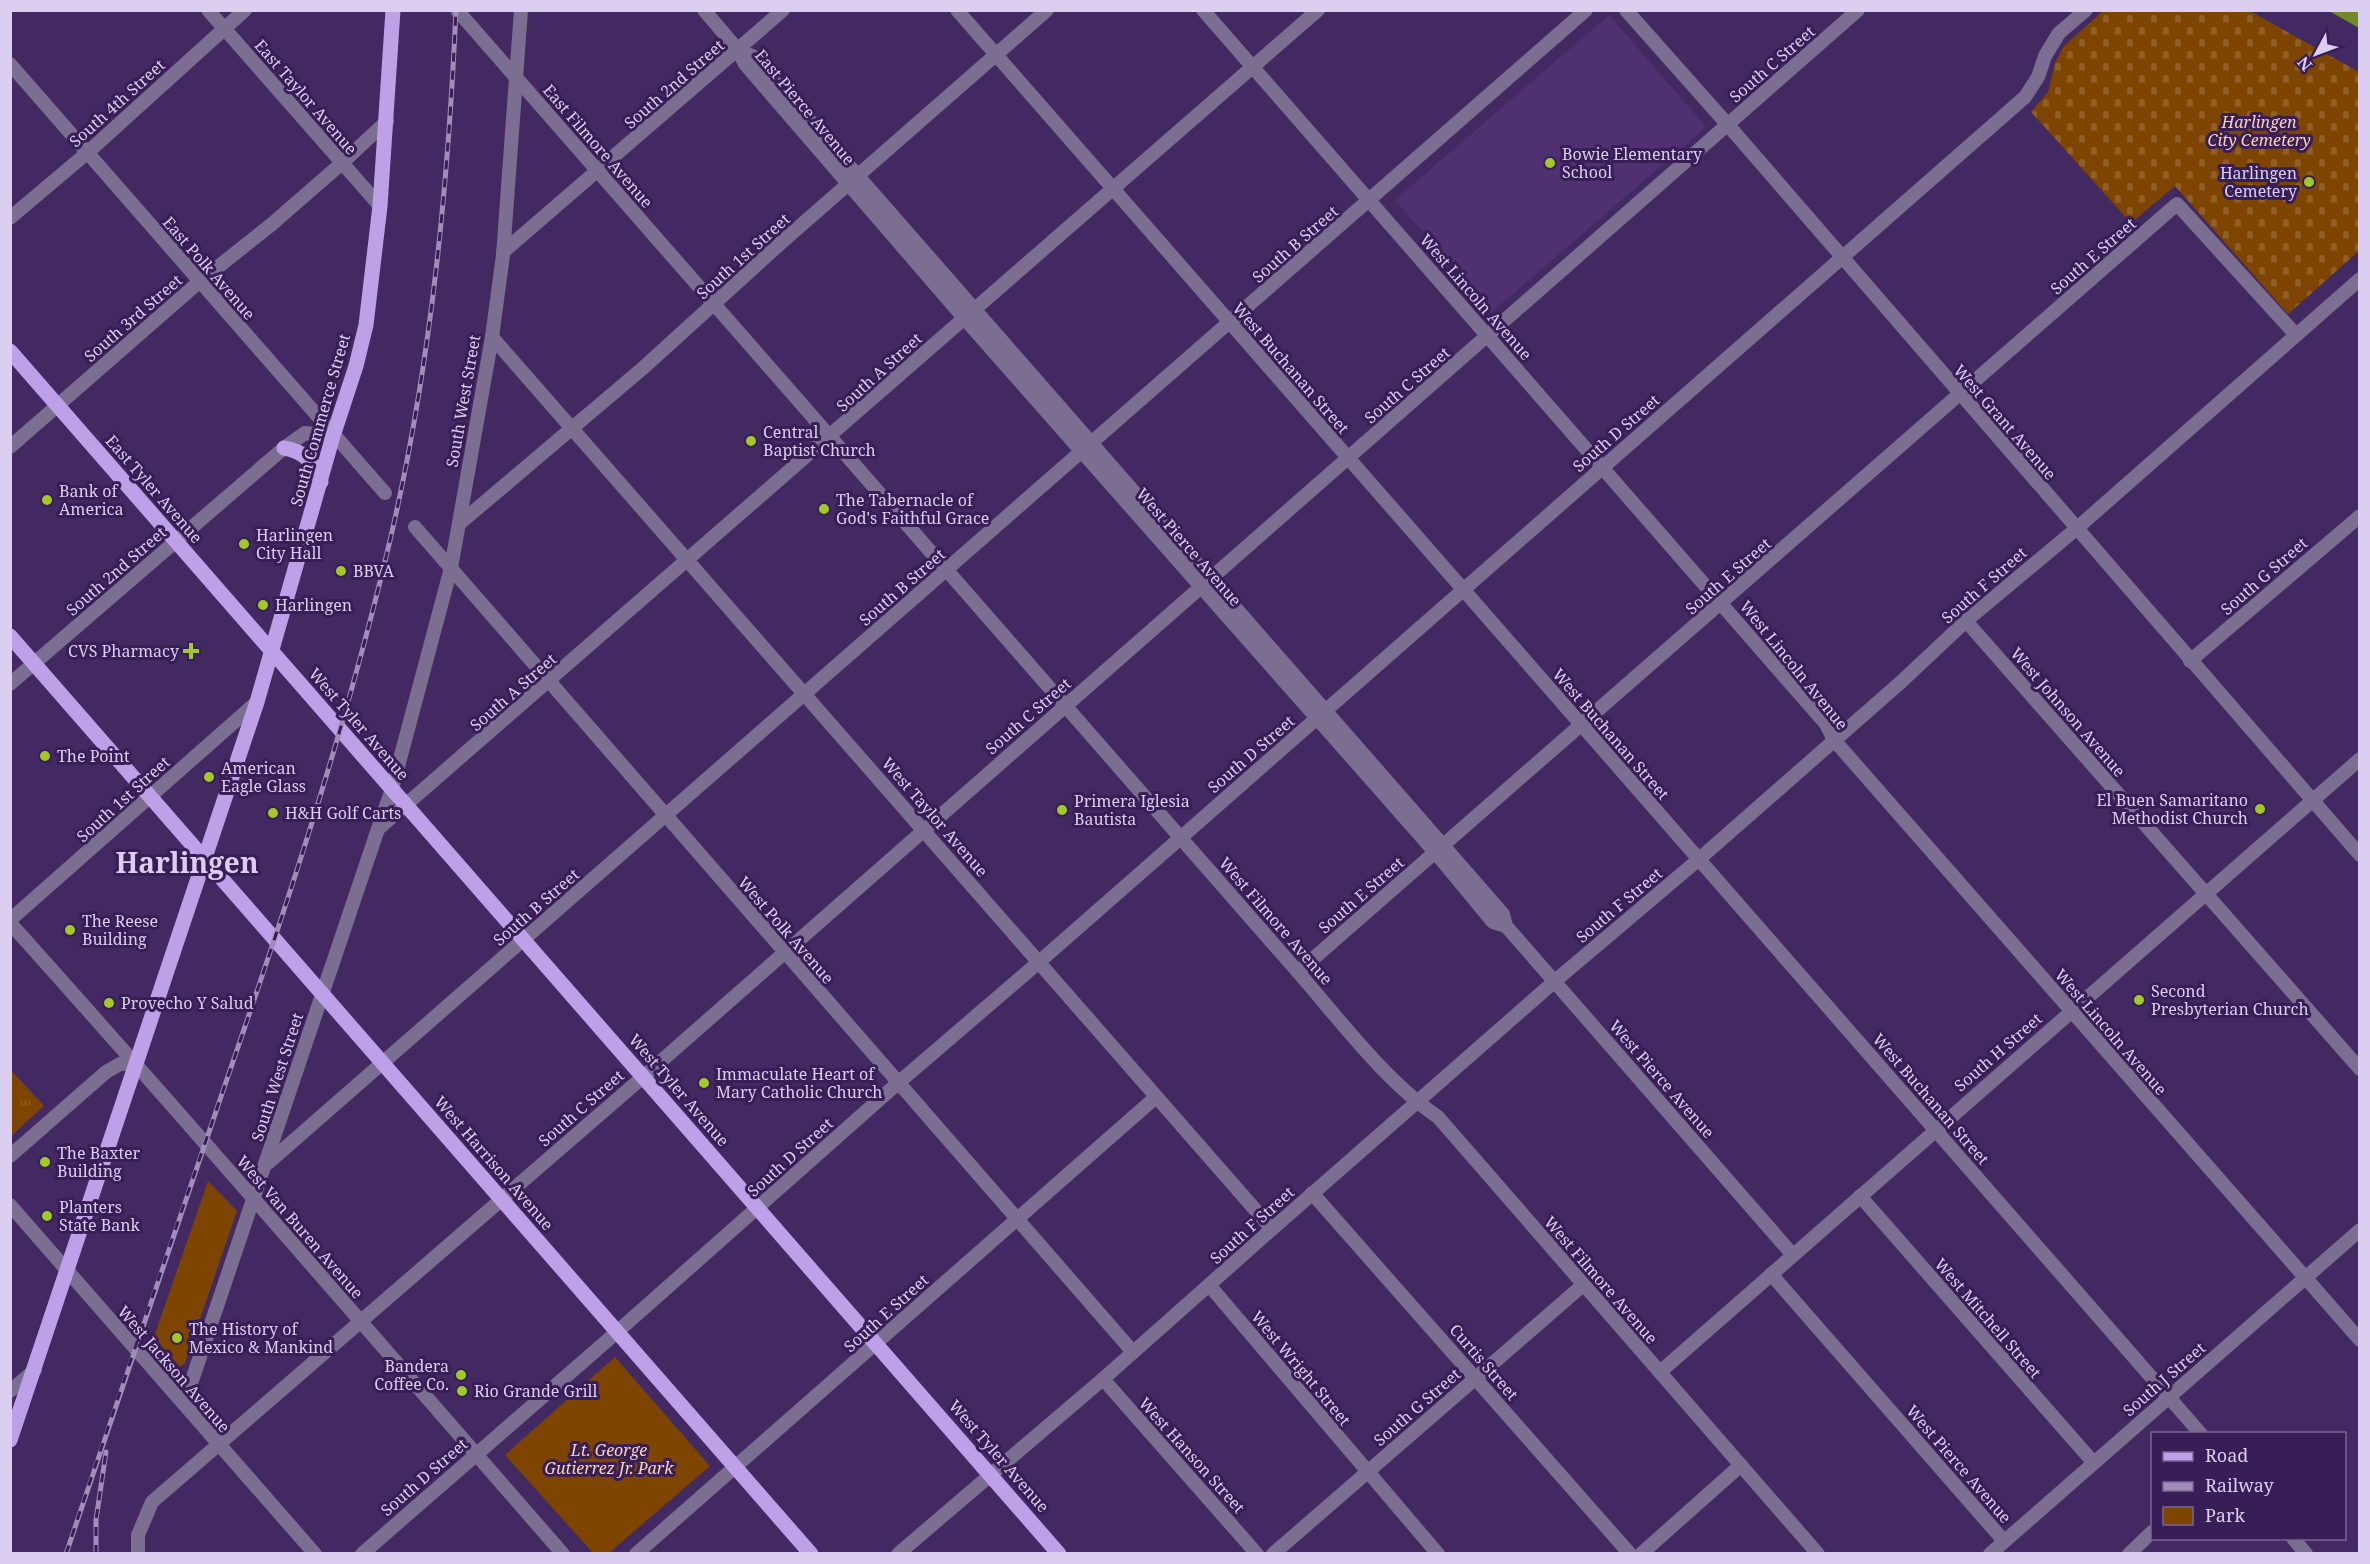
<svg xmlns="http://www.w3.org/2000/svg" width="2370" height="1564" font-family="'Noto Serif',serif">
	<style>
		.built { fill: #4f3171 }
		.grass { fill: url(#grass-tufts) }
		.cemetery { fill: url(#cemetery-stones) }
		.green { fill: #7d4500 }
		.water { fill: #718a28 }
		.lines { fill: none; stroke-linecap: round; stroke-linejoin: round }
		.minor { stroke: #7c6e91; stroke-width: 14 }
		.major { stroke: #bea0e9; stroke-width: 15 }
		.rail-casing { stroke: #a08eb9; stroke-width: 5 }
		.rail { stroke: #381e56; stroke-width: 3; stroke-dasharray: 9; stroke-linecap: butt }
		.poi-dot { fill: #a3c926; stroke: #381e56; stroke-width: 2 }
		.labels { text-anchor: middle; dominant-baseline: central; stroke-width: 6; stroke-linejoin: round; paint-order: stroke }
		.street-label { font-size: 16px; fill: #dbcef1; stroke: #381e56 }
		.park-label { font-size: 16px; font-style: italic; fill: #fbd4b2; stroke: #381e56 }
		.poi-label { font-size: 16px; fill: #dbcef1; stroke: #381e56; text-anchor: start }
		.town-label { font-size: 28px; font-weight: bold; fill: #dbcef1; stroke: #381e56 }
	</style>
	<defs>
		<pattern id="grass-tufts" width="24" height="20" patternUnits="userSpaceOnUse" patternTransform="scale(1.5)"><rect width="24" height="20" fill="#7d4500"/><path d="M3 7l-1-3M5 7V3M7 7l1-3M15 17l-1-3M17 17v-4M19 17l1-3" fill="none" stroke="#8f5f26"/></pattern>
		<pattern id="cemetery-stones" width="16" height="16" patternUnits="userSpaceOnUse" patternTransform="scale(1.5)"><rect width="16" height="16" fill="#7d4500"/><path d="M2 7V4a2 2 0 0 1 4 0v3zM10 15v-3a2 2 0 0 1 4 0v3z" fill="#8f5f26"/></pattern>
	</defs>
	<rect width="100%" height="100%" fill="#432962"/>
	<polygon class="built" points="1609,15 1706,127 1492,312 1395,200"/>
	<polygon class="grass" points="11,1070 44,1106 11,1136 10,1070"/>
	<polygon class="cemetery" points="2103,11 2250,11 2359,72 2359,251 2288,314 2175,186 2131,223 2031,112 2048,92 2055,63 2064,46"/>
	<g class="green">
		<polygon points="208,1181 237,1211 185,1363 180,1367 154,1337"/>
		<polygon points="615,1357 710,1466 609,1553 593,1553 505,1455"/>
	</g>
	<polygon class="water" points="2329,11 2359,11 2359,28"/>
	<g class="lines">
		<g class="minor">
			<polyline points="208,10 380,206"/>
			<path d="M457,10L1298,972C1340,1020 1386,1082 1438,1117L1818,1554"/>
			<polyline points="704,10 738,50 745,64 964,318 1435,852 1493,922 1506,926"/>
			<polyline points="957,10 2201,1434"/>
			<polyline points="1203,10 1826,724 1834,740 2360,1340"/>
			<polyline points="1626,10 1728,125 2360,855"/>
			<polyline points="738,50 754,57 858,176 1503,914 1506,926 1792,1254"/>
			<polyline points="10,64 385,493"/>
			<polyline points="10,218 87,153 245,10"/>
			<polyline points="503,252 783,10"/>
			<polyline points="492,337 1272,1229"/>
			<polyline points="10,447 199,282 272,224 342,163 387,121"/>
			<polyline points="459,524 643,368 783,241 1047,10"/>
			<polyline points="415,527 1133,1352"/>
			<polyline points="1966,621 2360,1069"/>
			<polyline points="2190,661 2360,516"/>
			<polyline points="10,684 284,448 305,433 333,436"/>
			<polyline points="378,829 392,789 451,568 492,337 503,255 521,10"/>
			<polyline points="10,920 257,702"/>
			<path d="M10,923C197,1131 379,1343 563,1554"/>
			<polyline points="1298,972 2177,204 2296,335"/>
			<polyline points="10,1156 106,1072 120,1064 136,1063"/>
			<polyline points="268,1163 1586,10"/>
			<polyline points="1312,1193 1630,1554"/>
			<polyline points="1860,1196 2093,1462"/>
			<polyline points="10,1205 315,1554"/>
			<polyline points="1771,1274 2004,1541"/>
			<polyline points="1209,1285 1438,1554"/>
			<polyline points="1660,1372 2360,759"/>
			<polyline points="1103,1379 1257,1554"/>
			<polyline points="10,1391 35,1370"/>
			<polyline points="184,1404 378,829 1318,10"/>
			<polyline points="2293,1538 2306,1554"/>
			<polyline points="138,1554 138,1535 152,1502 643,1077 1858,10"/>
			<polyline points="362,1554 617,1332 898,1083 1039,962 2025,97 2038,77 2045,56 2059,33 2086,10"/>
			<polyline points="636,1554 1156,1097"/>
			<polyline points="898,1554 1103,1379 1272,1229 1555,981 1698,860 1901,682 1966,621 2076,529 2360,279"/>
			<polyline points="1273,1554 1583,1285"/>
			<polyline points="1641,1554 1741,1465"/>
			<polyline points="1990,1554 2360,1230"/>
			<polyline points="2129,1554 2152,1532"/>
		</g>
		<g class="major">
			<polyline points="10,351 1059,1554"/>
			<path d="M284,448C304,451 315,463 321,482"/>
			<polyline points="10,636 811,1554"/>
			<polyline points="10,1440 257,702 333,436 356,366 366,325 380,206 393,10"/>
		</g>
		<g class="rail-casing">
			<g id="rail">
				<path d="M66,1554C118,1396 172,1239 226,1082C288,902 348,721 391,536C431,363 448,187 456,10"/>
				<polyline points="96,1554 96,1520 106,1452"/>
			</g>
		</g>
		<use href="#rail" class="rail"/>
	</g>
	<g class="poi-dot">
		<circle cx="1550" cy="163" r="6"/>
		<circle cx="2309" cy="182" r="6"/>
		<circle cx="751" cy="441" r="6"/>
		<circle cx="47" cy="500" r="6"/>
		<circle cx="824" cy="509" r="6"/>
		<circle cx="244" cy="544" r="6"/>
		<circle cx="341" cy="571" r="6"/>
		<circle cx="263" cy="605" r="6"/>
		<path d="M188 642h6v6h6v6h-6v6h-6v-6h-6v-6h6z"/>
		<circle cx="45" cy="756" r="6"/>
		<circle cx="209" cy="777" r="6"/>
		<circle cx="2260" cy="809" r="6"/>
		<circle cx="1062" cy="810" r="6"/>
		<circle cx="273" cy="813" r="6"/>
		<circle cx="70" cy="930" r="6"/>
		<circle cx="2139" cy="1000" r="6"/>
		<circle cx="109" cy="1003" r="6"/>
		<circle cx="704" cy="1083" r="6"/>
		<circle cx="45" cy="1162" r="6"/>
		<circle cx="47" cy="1216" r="6"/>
		<circle cx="177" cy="1338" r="6"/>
		<circle cx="461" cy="1375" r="6"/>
		<circle cx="462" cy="1391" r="6"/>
	</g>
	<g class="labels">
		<g class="street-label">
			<text transform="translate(1772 64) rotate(-41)">South C Street</text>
			<text transform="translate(674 84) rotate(-41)">South 2nd Street</text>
			<text transform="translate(306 97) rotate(49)">East Taylor Avenue</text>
			<text transform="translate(117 103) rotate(-42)">South 4th Street</text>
			<text transform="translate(805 107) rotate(50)">East Pierce Avenue</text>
			<text transform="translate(598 146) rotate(49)">East Filmore Avenue</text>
			<text transform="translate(1295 244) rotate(-41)">South B Street</text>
			<text transform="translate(743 256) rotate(-42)">South 1st Street</text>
			<text transform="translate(2093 256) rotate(-41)">South E Street</text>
			<text transform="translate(209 268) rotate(49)">East Polk Avenue</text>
			<text transform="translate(1476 297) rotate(49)">West Lincoln Avenue</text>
			<text transform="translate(133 318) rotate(-41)">South 3rd Street</text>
			<text transform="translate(1291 368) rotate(49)">West Buchanan Street</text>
			<text transform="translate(879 372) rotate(-42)">South A Street</text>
			<text transform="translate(1407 385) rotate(-41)">South C Street</text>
			<text transform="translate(463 401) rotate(-80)">South West Street</text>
			<text transform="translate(320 420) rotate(-74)">South Commerce Street</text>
			<text transform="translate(2005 422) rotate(49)">West Grant Avenue</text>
			<text transform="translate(1616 433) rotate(-41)">South D Street</text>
			<text transform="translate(154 489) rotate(49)">East Tyler Avenue</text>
			<text transform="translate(1189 547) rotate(49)">West Pierce Avenue</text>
			<text transform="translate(116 571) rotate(-41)">South 2nd Street</text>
			<text transform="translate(1728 576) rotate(-41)">South E Street</text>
			<text transform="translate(2264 576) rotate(-41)">South G Street</text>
			<text transform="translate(1984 585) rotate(-41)">South F Street</text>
			<text transform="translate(902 587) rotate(-41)">South B Street</text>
			<text transform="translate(1794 665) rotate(51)">West Lincoln Avenue</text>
			<text transform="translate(513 692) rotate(-41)">South A Street</text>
			<text transform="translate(2068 712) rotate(49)">West Johnson Avenue</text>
			<text transform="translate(1028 716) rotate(-41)">South C Street</text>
			<text transform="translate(359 724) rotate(49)">West Tyler Avenue</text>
			<text transform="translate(1611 734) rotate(49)">West Buchanan Street</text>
			<text transform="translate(1251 754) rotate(-41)">South D Street</text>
			<text transform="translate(123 799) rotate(-42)">South 1st Street</text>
			<text transform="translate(935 817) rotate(49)">West Taylor Avenue</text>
			<text transform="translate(1361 895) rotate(-41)">South E Street</text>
			<text transform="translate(1619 905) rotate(-40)">South F Street</text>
			<text transform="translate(536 907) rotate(-41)">South B Street</text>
			<text transform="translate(1276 921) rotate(49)">West Filmore Avenue</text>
			<text transform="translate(786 930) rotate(49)">West Polk Avenue</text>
			<text transform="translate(2111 1032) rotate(49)">West Lincoln Avenue</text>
			<text transform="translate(1998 1052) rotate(-41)">South H Street</text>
			<text transform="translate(277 1077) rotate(-72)">South West Street</text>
			<text transform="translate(1662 1079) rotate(49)">West Pierce Avenue</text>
			<text transform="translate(679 1090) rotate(49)">West Tyler Avenue</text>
			<text transform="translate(1931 1099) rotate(49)">West Buchanan Street</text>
			<text transform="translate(581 1108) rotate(-41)">South C Street</text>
			<text transform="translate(790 1157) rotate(-42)">South D Street</text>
			<text transform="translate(494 1163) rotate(49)">West Harrison Avenue</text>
			<text transform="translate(1252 1225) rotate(-42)">South F Street</text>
			<text transform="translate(300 1227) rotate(49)">West Van Buren Avenue</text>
			<text transform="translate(1601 1280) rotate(49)">West Filmore Avenue</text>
			<text transform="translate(886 1313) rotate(-42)">South E Street</text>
			<text transform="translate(1988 1318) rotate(49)">West Mitchell Street</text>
			<text transform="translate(1484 1362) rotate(49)">Curtis Street</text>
			<text transform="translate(1301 1368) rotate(50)">West Wright Street</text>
			<text transform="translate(174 1369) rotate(49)">West Jackson Avenue</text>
			<text transform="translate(2164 1379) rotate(-41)">South J Street</text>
			<text transform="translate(1417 1407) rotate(-41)">South G Street</text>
			<text transform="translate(1192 1455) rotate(48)">West Hanson Street</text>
			<text transform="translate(999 1456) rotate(49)">West Tyler Avenue</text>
			<text transform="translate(1959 1464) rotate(49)">West Pierce Avenue</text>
			<text transform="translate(424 1477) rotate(-41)">South D Street</text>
		</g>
		<g class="park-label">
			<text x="2259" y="122">Harlingen<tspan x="2259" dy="18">City Cemetery</tspan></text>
			<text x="609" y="1450">Lt. George<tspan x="609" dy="18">Gutierrez Jr. Park</tspan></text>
		</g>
		<g class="poi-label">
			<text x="1562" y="154">Bowie Elementary<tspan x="1562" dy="18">School</tspan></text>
			<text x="2297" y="173" text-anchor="end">Harlingen<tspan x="2297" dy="18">Cemetery</tspan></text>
			<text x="763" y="432">Central<tspan x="763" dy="18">Baptist Church</tspan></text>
			<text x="59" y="491">Bank of<tspan x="59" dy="18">America</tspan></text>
			<text x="836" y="500">The Tabernacle of<tspan x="836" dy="18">God's Faithful Grace</tspan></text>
			<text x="256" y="535">Harlingen<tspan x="256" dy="18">City Hall</tspan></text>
			<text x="353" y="571">BBVA</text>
			<text x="275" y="605">Harlingen</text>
			<text x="179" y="651" text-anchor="end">CVS Pharmacy</text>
			<text x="57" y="756">The Point</text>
			<text x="221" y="768">American<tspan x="221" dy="18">Eagle Glass</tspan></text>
			<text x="2248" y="800" text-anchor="end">El Buen Samaritano<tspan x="2248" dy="18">Methodist Church</tspan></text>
			<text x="1074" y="801">Primera Iglesia<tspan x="1074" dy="18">Bautista</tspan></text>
			<text x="285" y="813">H&amp;H Golf Carts</text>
			<text x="82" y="921">The Reese<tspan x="82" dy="18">Building</tspan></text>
			<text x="2151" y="991">Second<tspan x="2151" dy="18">Presbyterian Church</tspan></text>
			<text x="121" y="1003">Provecho Y Salud</text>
			<text x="716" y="1074">Immaculate Heart of<tspan x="716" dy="18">Mary Catholic Church</tspan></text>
			<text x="57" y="1153">The Baxter<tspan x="57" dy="18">Building</tspan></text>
			<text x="59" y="1207">Planters<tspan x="59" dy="18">State Bank</tspan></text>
			<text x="189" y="1329">The History of<tspan x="189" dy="18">Mexico &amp; Mankind</tspan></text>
			<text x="449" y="1366" text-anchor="end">Bandera<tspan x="449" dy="18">Coffee Co.</tspan></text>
			<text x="474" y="1391">Rio Grande Grill</text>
		</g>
		<g class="town-label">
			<text x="187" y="862">Harlingen</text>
		</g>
	</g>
	<rect width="2370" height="1564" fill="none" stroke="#dbcef1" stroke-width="24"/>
	<rect x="2151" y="1432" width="195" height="108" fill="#381e56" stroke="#796494" stroke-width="1.5"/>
	<rect x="2163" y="1452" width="30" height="9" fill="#bea0e9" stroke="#796494" stroke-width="1.5"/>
	<text x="2205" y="1462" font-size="18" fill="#dbcef1">Road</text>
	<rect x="2163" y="1482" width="30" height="9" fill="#a08eb9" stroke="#796494" stroke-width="1.5"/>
	<text x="2205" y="1492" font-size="18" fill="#dbcef1">Railway</text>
	<rect x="2163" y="1507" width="30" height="18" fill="#7d4500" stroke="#796494" stroke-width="1.5"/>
	<text x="2205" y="1522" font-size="18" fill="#dbcef1">Park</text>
	<g transform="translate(2316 54) rotate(229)" stroke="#381e56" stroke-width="4.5" paint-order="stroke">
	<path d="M0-4.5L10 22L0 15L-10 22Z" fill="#dbcef1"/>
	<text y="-9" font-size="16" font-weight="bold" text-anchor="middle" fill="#dbcef1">N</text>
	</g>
</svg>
